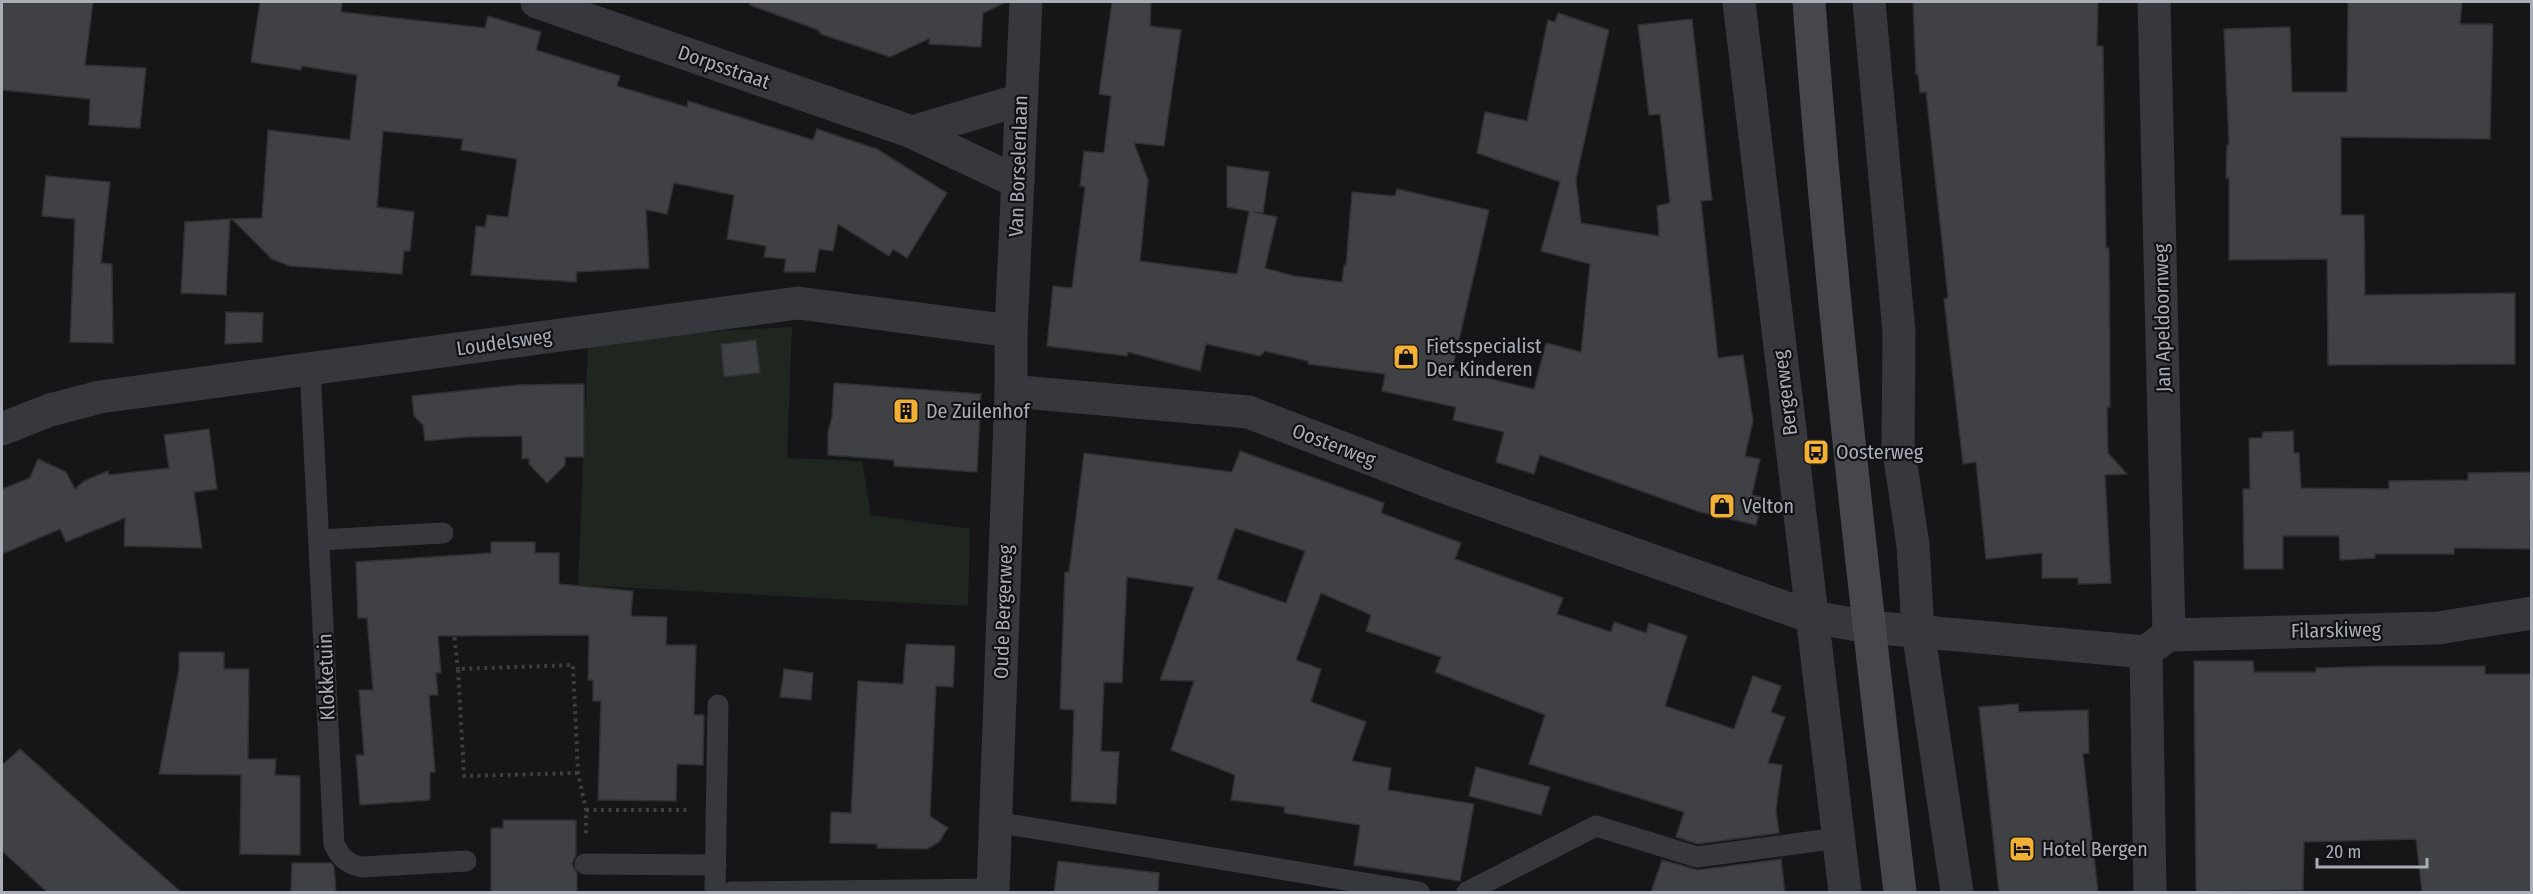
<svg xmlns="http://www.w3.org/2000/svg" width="2533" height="894" font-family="'Fira Sans Condensed',sans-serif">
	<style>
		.green { fill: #1e261f }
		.building { fill: #404145; stroke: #303034; stroke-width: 1.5; fill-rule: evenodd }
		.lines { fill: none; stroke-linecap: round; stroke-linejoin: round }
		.path { stroke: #3d3f44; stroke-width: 4; stroke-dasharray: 3 4.5; stroke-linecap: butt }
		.lane { stroke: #37383d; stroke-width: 21 }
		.street { stroke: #37383d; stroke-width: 33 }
		.secondary { stroke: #45474d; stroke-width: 33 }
		.labels { text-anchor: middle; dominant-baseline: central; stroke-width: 4.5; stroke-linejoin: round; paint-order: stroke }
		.street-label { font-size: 20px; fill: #a8adb8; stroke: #111113 }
		.poi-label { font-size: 20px; fill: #a8adb8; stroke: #111113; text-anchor: start }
	</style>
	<rect width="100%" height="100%" fill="#161618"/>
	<polygon class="green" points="792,327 787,458 862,461 871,515 970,529 968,606 578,585 588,344 687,333"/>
	<g class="building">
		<polygon points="2,2 93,2 85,65 146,68 140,128 89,125 90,99 2,90"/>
		<polygon points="260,2 342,2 341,12 485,28 488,16 541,32 536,50 620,76 617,86 687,107 688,101 813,140 817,129 877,149 947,193 907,258 893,249 889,256 838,224 833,251 819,249 815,272 784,272 786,259 764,257 766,246 727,239 734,195 674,183 667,214 646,210 649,268 577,272 576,282 471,275 476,226 485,227 487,215 508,217 517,159 461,150 463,139 383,131 377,207 414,212 410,251 404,251 402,274 290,266 272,259 232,219 262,218 268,130 350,140 357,75 302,66 301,70 251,62"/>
		<polygon points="750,2 1007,2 983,13 981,47 929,44 930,38 890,57 821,34 818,30 750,5"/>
		<polygon points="1112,2 1151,2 1150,26 1181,30 1164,146 1134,143 1148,180 1140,261 1237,274 1249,211 1227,207 1227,166 1269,172 1263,213 1254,212 1277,217 1265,268 1294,276 1342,282 1344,265 1346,266 1352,192 1395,196 1397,189 1489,210 1452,370 1534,389 1546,343 1581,352 1590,264 1541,251 1560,182 1477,153 1485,112 1527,121 1548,20 1555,22 1558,13 1609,30 1576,179 1581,223 1659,236 1657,206 1670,203 1660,114 1649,115 1638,25 1692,19 1712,200 1701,201 1718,358 1743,355 1753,421 1745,456 1760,459 1752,495 1763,497 1756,525 1700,512 1540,455 1534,474 1496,462 1504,432 1453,420 1456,407 1382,391 1385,374 1308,364 1308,361 1265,351 1260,356 1206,344 1200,371 1128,352 1127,356 1047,346 1053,286 1072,288 1085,187 1080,186 1084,151 1104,153 1111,96 1099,94"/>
		<polygon points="1913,2 2098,2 2097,46 2103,46 2106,248 2109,248 2110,391 2110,407 2107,407 2108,453 2127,474 2105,475 2111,583 2078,584 2078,578 2042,578 2042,553 1986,559 1976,462 1963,464 1944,299 1948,298 1926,92 1920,93 1918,74 1916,74"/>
		<polygon points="2348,2 2462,2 2460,24 2493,24 2490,139 2341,137 2341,215 2364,215 2365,295 2515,293 2515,364 2328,365 2327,259 2229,260 2229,178 2226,178 2227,145 2229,145 2224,29 2290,27 2292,92 2347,92"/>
		<polygon points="46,176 110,182 101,263 112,264 113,343 70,342 75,219 42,216"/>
		<polygon points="230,219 226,295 181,293 185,222"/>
		<polygon points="226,312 263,313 262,342 225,344"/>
		<polygon points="756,340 760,373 724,377 721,344"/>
		<polygon points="834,383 981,394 977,472 894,466 894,460 828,455 828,432 832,417"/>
		<polygon points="584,384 584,457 565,457 565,465 547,483 529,464 529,458 522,459 522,436 469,437 425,441 423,425 414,416 412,396 517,385"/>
		<polygon points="209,429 217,489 194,492 202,548 124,546 125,518 66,542 60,529 2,554 2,489 30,478 38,459 66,472 75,489 84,481 108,471 109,475 169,468 164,435"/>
		<polygon points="2293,431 2294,453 2299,453 2301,488 2389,489 2389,481 2468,480 2468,473 2532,472 2530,549 2454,548 2454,554 2375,554 2375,558 2340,560 2339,536 2283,536 2283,569 2244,569 2243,489 2250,489 2249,438 2262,438 2263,432"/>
		<path d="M1240,451L1384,503L1381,513L1461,543L1455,559L1563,598L1557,614L1611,632L1614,622L1646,633L1649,623L1687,636L1665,706L1734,729L1753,676L1781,686L1771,712L1785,717L1768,763L1782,765L1776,810L1779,833L1698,844L1676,837L1684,812L1529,764L1545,715L1435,672L1441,657L1366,631L1371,615L1321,593L1296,660L1321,669L1311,702L1366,722L1352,761L1391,768L1388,790L1474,804L1460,881L1354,865L1360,825L1284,813L1285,807L1231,800L1235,775L1171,750L1194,681L1160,680L1194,587L1127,577L1122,683L1104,682L1101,751L1119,752L1116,804L1071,801L1074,710L1060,709L1065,572H1069L1084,453L1232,472ZM1235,528L1305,551L1286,603L1217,579Z"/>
		<polygon points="491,542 535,542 535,553 559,553 559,584 633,591 631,616 667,617 666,645 696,645 694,715 704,715 703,765 677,764 676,801 598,800 601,701 593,701 593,680 588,680 589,635 438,636 441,673 436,673 438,695 429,695 435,772 430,772 430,800 360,805 356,755 364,755 359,690 373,690 367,618 358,618 356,562 491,553"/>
		<polygon points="906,644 955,646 953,687 936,686 930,816 948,828 939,842 927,849 877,848 877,844 830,843 831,812 851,813 858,681 903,684"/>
		<polygon points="179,652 224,652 224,669 249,669 248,759 276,759 275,775 300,776 300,855 240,854 241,775 159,774 179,669"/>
		<polygon points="2194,661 2253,661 2254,672 2316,672 2316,668 2384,666 2485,666 2485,674 2532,674 2532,892 2422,892 2416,839 2304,842 2303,890 2196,892"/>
		<polygon points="784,669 813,673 811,700 780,697"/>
		<polygon points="2018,704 2019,712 2088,710 2089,753 2083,754 2098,892 1999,892 1979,707"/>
		<polygon points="20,749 107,827 181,892 47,892 2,851 2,765"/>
		<polygon points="1476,767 1550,787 1541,815 1469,796"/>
		<polygon points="503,820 576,820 576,855 572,864 577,873 577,892 491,892 491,828 503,828"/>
		<polygon points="1781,859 1785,892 1651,892 1662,860 1698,870"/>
		<polygon points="1058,861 1159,873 1158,892 1054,892"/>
		<polygon points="292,863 331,863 334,866 336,892 291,892"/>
	</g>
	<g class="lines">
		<g class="path">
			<polyline points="446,563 458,669"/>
			<polyline points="578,773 464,776 458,669 573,665 578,773 586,810 586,837"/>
			<polyline points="586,810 687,810"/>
		</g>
		<g class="lane">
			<path d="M310,368L334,844C341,858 347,864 362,867L466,861"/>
			<polyline points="320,540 443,533"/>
			<polyline points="995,822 1419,892"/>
			<polyline points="585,864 716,865"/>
			<polyline points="715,892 718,705"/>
			<polyline points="732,892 993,889"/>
			<polyline points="1467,892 1596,826 1697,857 1838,838"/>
		</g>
		<g class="street">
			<polyline points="537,2 912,132 1018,182"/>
			<polyline points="1739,2 1845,892"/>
			<polyline points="1869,2 1899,332 1898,445 1913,545 1918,630 1957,892"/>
			<polyline points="2154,2 2169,635"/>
			<polyline points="912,132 1020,100"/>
			<polyline points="1011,391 1248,412 1444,487 1812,617 1869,627 2146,652"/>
			<polyline points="2,429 50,410 100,397 798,303 1011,331"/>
			<polyline points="2152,647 2169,635 2438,628 2532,613"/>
			<polyline points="2146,652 2150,892"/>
			<polyline points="993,892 1011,391 1011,331 1026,2"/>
		</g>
		<path class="secondary" d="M1809,2C1831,299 1865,596 1900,892"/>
	</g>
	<defs>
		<g id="shop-square" transform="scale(1.35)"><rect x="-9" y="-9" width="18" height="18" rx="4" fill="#f2b134" stroke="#111113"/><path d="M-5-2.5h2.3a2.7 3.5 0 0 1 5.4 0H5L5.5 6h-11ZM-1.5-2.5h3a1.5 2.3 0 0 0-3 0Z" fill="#111"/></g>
		<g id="building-square" transform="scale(1.35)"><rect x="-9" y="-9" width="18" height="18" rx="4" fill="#f2b134" stroke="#111113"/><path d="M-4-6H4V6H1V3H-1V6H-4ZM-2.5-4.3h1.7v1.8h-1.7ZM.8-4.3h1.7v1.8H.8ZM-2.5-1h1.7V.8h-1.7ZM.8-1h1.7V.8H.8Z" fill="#111"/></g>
		<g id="bus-square" transform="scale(1.35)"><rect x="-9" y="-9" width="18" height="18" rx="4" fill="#f2b134" stroke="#111113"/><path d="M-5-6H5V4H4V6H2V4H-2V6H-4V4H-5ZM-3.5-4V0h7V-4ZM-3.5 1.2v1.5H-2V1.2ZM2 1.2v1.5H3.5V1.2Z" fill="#111"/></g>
		<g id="hotel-square" transform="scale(1.35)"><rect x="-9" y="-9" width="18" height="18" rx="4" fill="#f2b134" stroke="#111113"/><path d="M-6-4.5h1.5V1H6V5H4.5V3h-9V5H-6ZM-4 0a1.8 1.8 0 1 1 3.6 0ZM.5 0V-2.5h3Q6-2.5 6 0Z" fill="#111"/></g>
	</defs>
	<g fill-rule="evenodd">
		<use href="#shop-square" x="1406" y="357"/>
		<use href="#building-square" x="906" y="411"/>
		<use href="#bus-square" x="1816" y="452"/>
		<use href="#shop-square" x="1722" y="506"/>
		<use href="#hotel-square" x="2022" y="849"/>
	</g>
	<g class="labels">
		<g class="street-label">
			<text transform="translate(724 67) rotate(19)">Dorpsstraat</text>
			<text transform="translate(1018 166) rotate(-88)">Van Borselenlaan</text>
			<text transform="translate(2162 318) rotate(-91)">Jan Apeldoornweg</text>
			<text transform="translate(504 342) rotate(-8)">Loudelsweg</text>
			<text transform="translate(1785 393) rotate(-97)">Bergerweg</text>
			<text transform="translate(1334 445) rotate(21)">Oosterweg</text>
			<text transform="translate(1003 612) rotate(-88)">Oude Bergerweg</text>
			<text transform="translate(2336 630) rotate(-1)">Filarskiweg</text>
			<text transform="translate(326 677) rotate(-92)">Klokketuin</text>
		</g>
		<g class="poi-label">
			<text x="1426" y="346">Fietsspecialist<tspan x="1426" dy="23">Der Kinderen</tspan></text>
			<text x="926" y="411">De Zuilenhof</text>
			<text x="1836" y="452">Oosterweg</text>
			<text x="1742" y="506">Velton</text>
			<text x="2042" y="849">Hotel Bergen</text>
		</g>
	</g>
	<rect width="2533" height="894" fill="none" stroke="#a8adb8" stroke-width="6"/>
	<path d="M2317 858v9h110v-9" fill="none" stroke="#a8adb8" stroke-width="3"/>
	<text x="2326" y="858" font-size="18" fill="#a8adb8" stroke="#111113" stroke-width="4.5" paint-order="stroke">20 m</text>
</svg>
